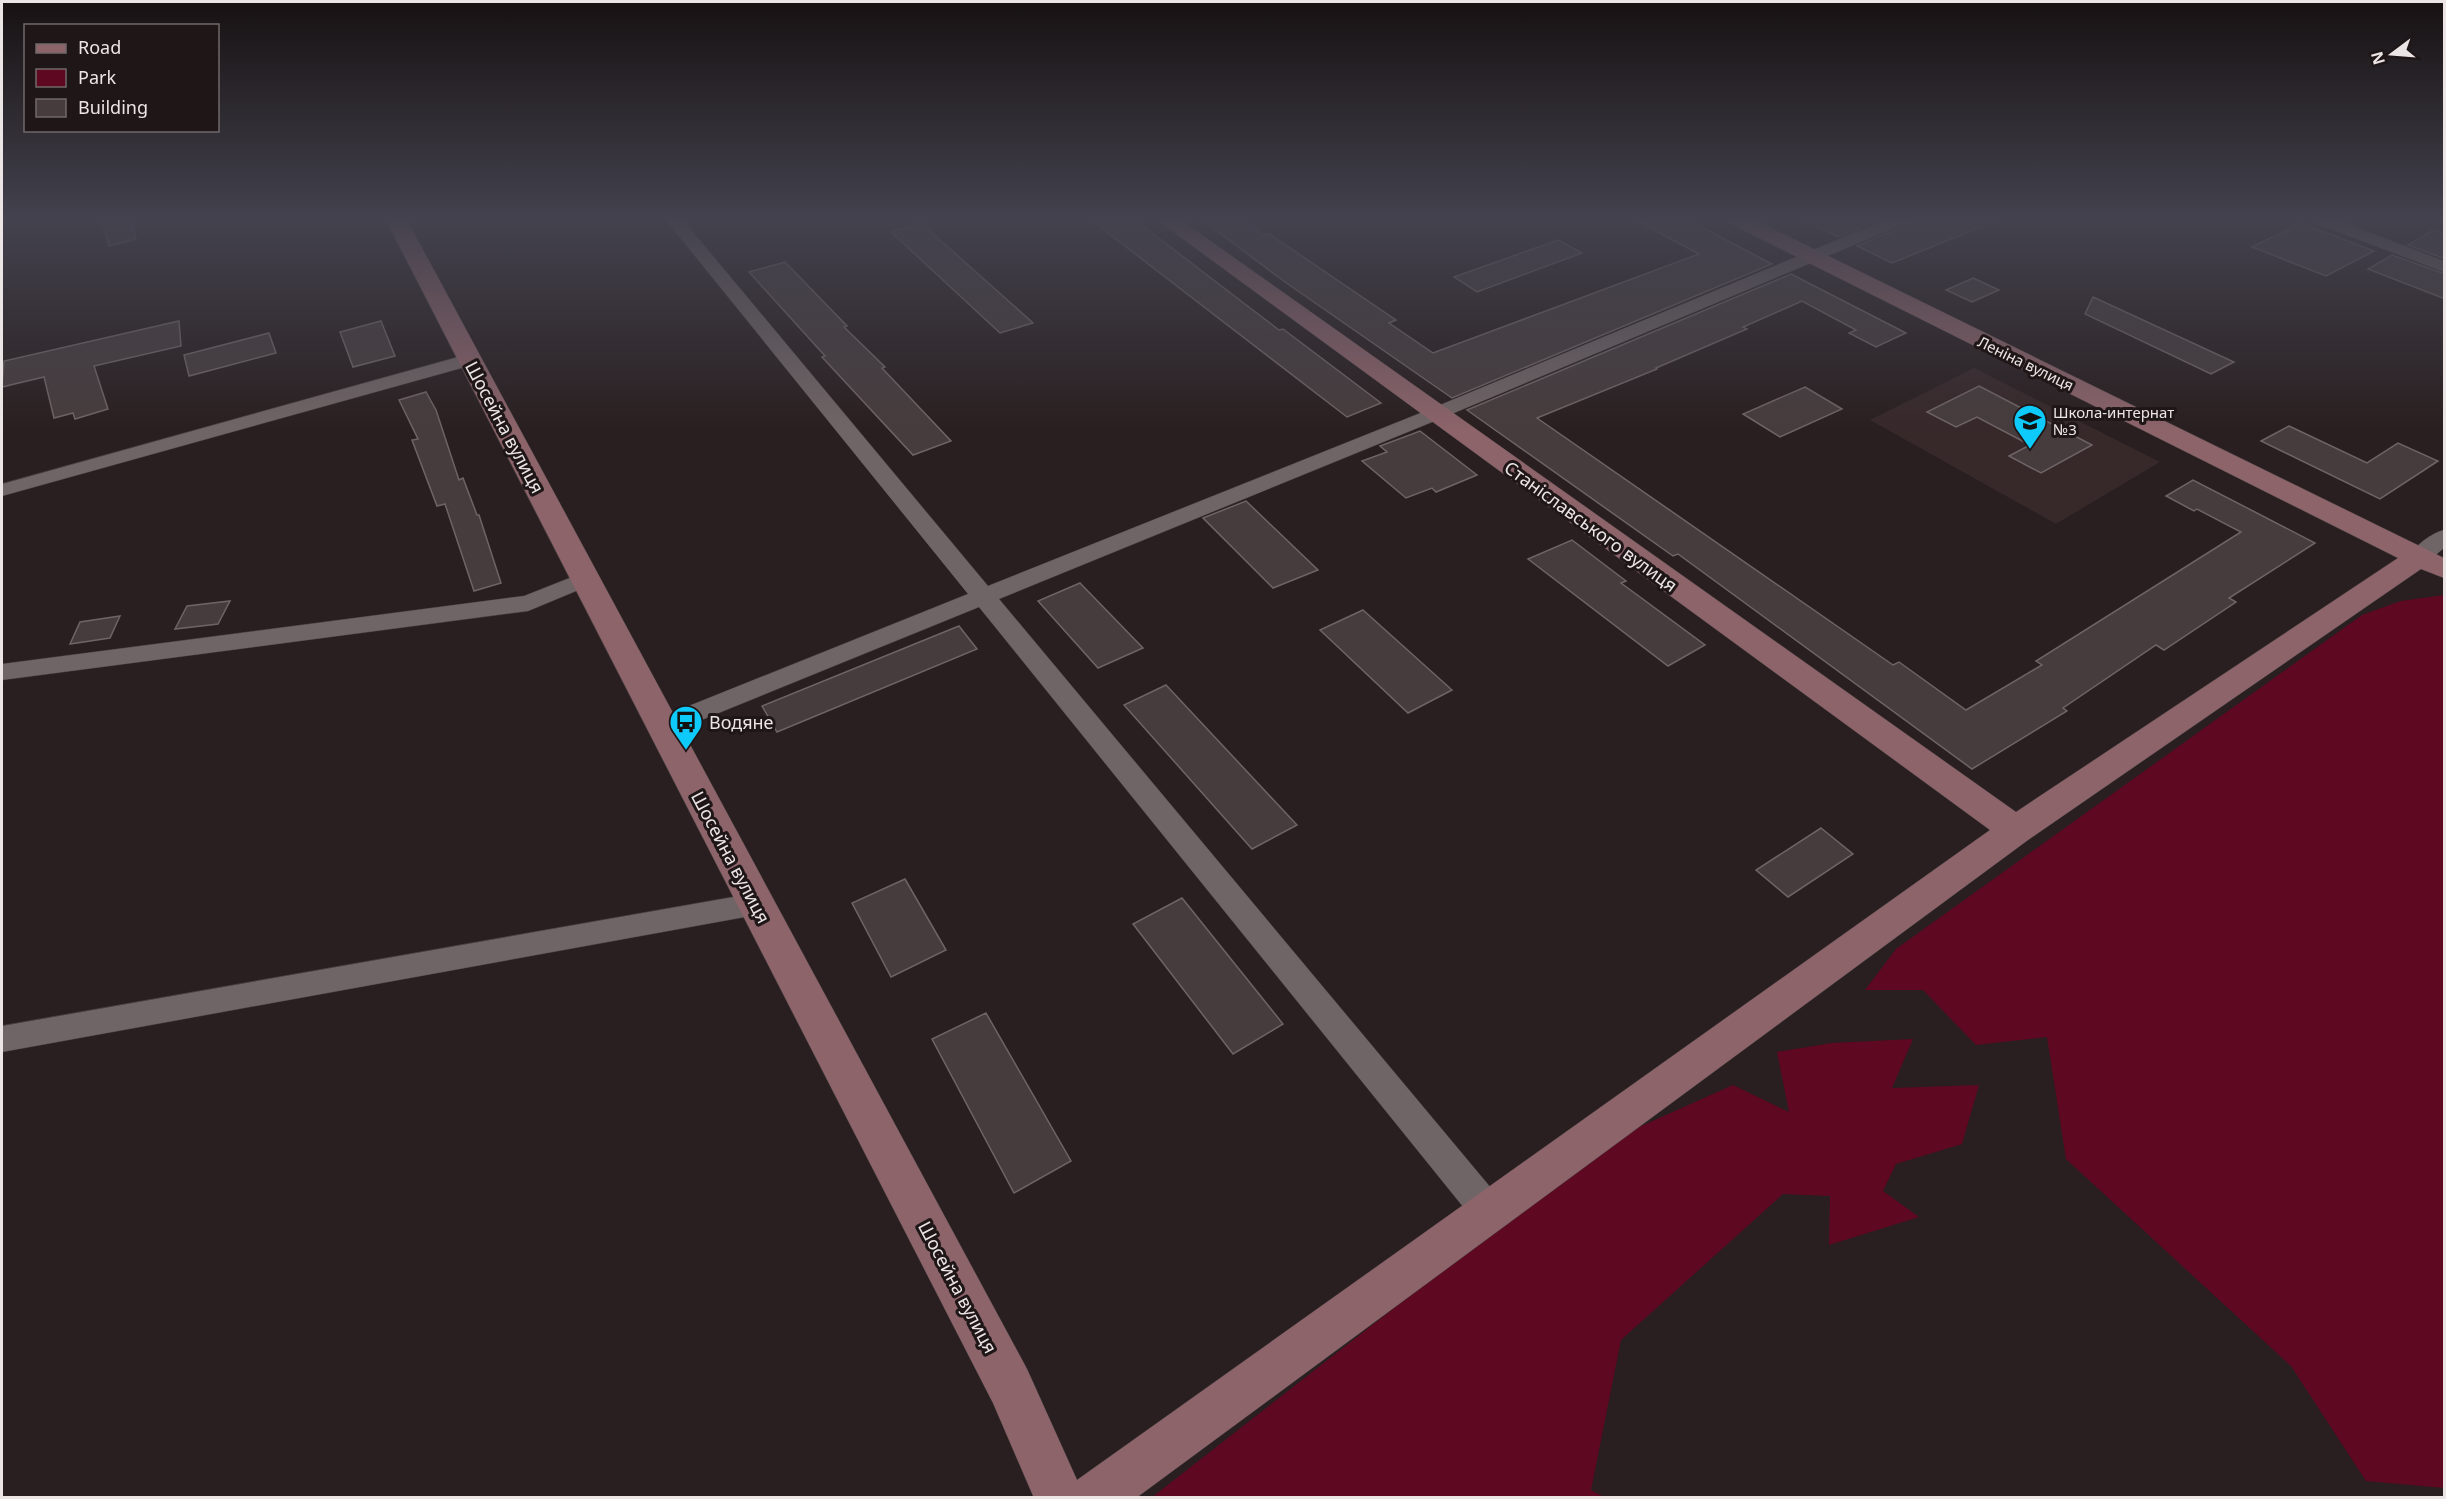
<svg xmlns="http://www.w3.org/2000/svg" width="2446" height="1499" font-family="'Noto Sans',sans-serif">
	<style>
		.built { fill: #37282a }
		.green { fill: #5e0822 }
		.building { fill: #463c3d; stroke: #6f6465; stroke-width: 1.5 }
		.lines { fill: none; stroke-linecap: round; stroke-linejoin: round }
		.street-casing { stroke: #453e3f; stroke-width: 1 }
		.secondary-casing { stroke: #453e3f; stroke-width: 1 }
		.street { fill: #706566; fill-rule: evenodd }
		.secondary { fill: #8c646a; fill-rule: evenodd }
		.labels { text-anchor: middle; dominant-baseline: central; stroke-width: 6; stroke-linejoin: round; paint-order: stroke }
		.far-street-label { font-size: 15px; fill: #ebe5e5; stroke: #1f1617 }
		.far-poi-label { font-size: 15px; fill: #ebe5e5; stroke: #1f1617; text-anchor: start }
		.street-label { font-size: 18px; fill: #ebe5e5; stroke: #1f1617 }
		.poi-label { font-size: 18px; fill: #ebe5e5; stroke: #1f1617; text-anchor: start }
	</style>
	<rect width="100%" height="100%" fill="#291f20"/>
	<polygon class="built" points="1974,368 2160,462 2056,524 1870,420"/>
	<g class="green">
		<polygon points="2444,595 2444,1488 2366,1481 2291,1366 2066,1159 2047,1037 1976,1045 1923,990 1865,990 1896,949 2362,615 2401,601"/>
		<polygon points="1913,1039 1892,1088 1979,1085 1962,1144 1896,1164 1883,1191 1919,1217 1829,1245 1830,1196 1783,1194 1621,1340 1591,1490 1604,1497 1151,1498 1608,1141 1733,1085 1789,1112 1777,1052 1832,1043"/>
	</g>
	<g class="building">
		<polygon points="102,220 131,220 136,239 109,246"/>
		<polygon points="1091,220 1135,220 1279,330 1283,329 1381,403 1347,417"/>
		<polygon points="1202,220 1243,220 1263,235 1268,233 1396,320 1389,323 1433,353 1699,254 1635,220 1688,220 1772,264 1452,398 1285,282"/>
		<polygon points="1805,220 1878,220 1838,237"/>
		<polygon points="1910,220 1995,220 1996,221 1892,263 1857,246 1907,225"/>
		<polygon points="921,223 1033,323 1000,333 891,232"/>
		<polygon points="2301,223 2374,251 2326,276 2252,247"/>
		<polygon points="2433,230 2445,234 2445,259 2408,245"/>
		<polygon points="1558,240 1582,253 1477,292 1454,277"/>
		<polygon points="2392,255 2445,274 2445,299 2368,269"/>
		<polygon points="785,262 847,326 844,327 885,367 882,368 951,441 913,455 822,357 825,356 749,272"/>
		<polygon points="1791,274 1906,333 1876,347 1849,333 1856,330 1802,301 1743,327 1747,329 1656,368 1657,369 1537,418 1893,665 1899,662 1966,710 2042,665 2036,661 2241,532 2197,509 2194,511 2166,496 2193,480 2315,543 2229,598 2236,602 2164,650 2156,645 2063,708 2067,711 1972,769 1678,554 1673,556 1467,410"/>
		<polygon points="1973,278 1999,290 1972,302 1946,290"/>
		<polygon points="2093,297 2234,362 2211,374 2085,314"/>
		<polygon points="179,321 181,346 94,366 108,409 75,419 73,413 54,418 44,377 2,387 4,361"/>
		<polygon points="381,321 395,356 353,367 340,332"/>
		<polygon points="269,333 276,353 189,376 184,355"/>
		<polygon points="1979,386 2092,445 2041,473 2009,456 2030,445 1977,417 1956,427 1927,412"/>
		<polygon points="1805,387 1842,409 1780,437 1743,414"/>
		<polygon points="426,392 436,410 459,480 463,478 477,515 479,515 501,583 474,591 445,504 437,506 412,440 418,439 399,400"/>
		<polygon points="2289,426 2367,463 2398,443 2438,461 2380,499 2261,441"/>
		<polygon points="1420,431 1477,475 1436,492 1432,488 1406,498 1362,461 1387,452 1380,446"/>
		<polygon points="1246,501 1318,570 1273,588 1203,518"/>
		<polygon points="1572,540 1626,581 1621,583 1705,645 1668,666 1528,559"/>
		<polygon points="1080,583 1143,648 1098,668 1038,601"/>
		<polygon points="230,601 218,624 175,629 187,606"/>
		<polygon points="1363,610 1452,690 1408,713 1320,630"/>
		<polygon points="120,616 110,638 70,644 80,622"/>
		<polygon points="959,626 977,649 777,732 762,706"/>
		<polygon points="1166,685 1297,825 1252,849 1124,705"/>
		<polygon points="1821,828 1853,854 1788,897 1756,870"/>
		<polygon points="905,879 946,950 891,977 852,903"/>
		<polygon points="1182,898 1283,1024 1233,1054 1133,924"/>
		<polygon points="986,1013 1071,1161 1014,1193 932,1039"/>
	</g>
	<g class="lines">
		<g class="street-casing">
			<g id="street">
				<polygon points="666,220 683,220 988,586 1428,410 1885,220 1908,220 1906,223 1442,418 999,599 1501,1200 1506,1212 1501,1224 1489,1228 1477,1224 979,607 672,732 663,735 654,732 650,726 654,720 968,594"/>
				<polygon points="2313,220 2337,220 2444,261 2444,272 2315,223"/>
				<polygon points="469,354 476,356 478,360 476,364 2,496 2,484"/>
				<path d="M2444,530V548C2434,556 2426,566 2411,562L2408,557C2415,546 2431,533 2444,530Z"/>
				<polygon points="585,572 593,574 596,579 593,584 528,611 2,680 2,664 524,596"/>
				<polygon points="756,893 766,896 770,904 766,912 756,915 2,1052 2,1026"/>
			</g>
		</g>
		<g class="secondary-casing">
			<polygon id="secondary" points="386,220 407,220 1027,1369 1077,1480 1990,830 1157,220 1181,220 2016,812 2398,558 1731,224 1728,220 1755,220 2444,558 2444,578 2421,569 2028,840 1136,1498 1034,1498 993,1403"/>
		</g>
		<use href="#street" class="street"/>
		<use href="#secondary" class="secondary"/>
	</g>
	<linearGradient id="sky" x2="0" y2="1"><stop stop-color="#171112"/><stop offset="0.51" stop-color="#43424e"/><stop offset="1" stop-color="#43424e" stop-opacity="0"/></linearGradient>
	<rect width="2446" height="430" fill="url(#sky)"/>
	<defs>
		<g id="school-pin" transform="scale(1.725)"><path d="M0 17L-7.5 6A9.5 9.5 0 1 1 7.5 6Z" fill="#0ecafa" stroke="#1f1617"/><path d="M0-5L7-2L0 1L-7-2ZM-4 1L0 2.5L4 1V4Q0 6-4 4Z" fill="#111"/></g>
		<g id="bus-pin" transform="scale(1.725)"><path d="M0 17L-7.5 6A9.5 9.5 0 1 1 7.5 6Z" fill="#0ecafa" stroke="#1f1617"/><path d="M-5-6H5V4H4V6H2V4H-2V6H-4V4H-5ZM-3.5-4V0h7V-4ZM-3.5 1.2v1.5H-2V1.2ZM2 1.2v1.5H3.5V1.2Z" fill="#111"/></g>
	</defs>
	<g fill-rule="evenodd">
		<use href="#school-pin" x="2030" y="421"/>
		<use href="#bus-pin" x="686" y="722"/>
	</g>
	<g class="labels">
		<g class="far-street-label">
			<text transform="translate(2026 363) rotate(26)">Леніна вулиця</text>
		</g>
		<g class="far-poi-label">
			<text x="2053" y="412">Школа-интернат<tspan x="2053" dy="17">№3</tspan></text>
		</g>
		<g class="street-label">
			<text transform="translate(505 427) rotate(62)">Шосейна вулиця</text>
			<text transform="translate(1591 526) rotate(36)">Станіславського вулиця</text>
			<text transform="translate(731 857) rotate(62)">Шосейна вулиця</text>
			<text transform="translate(958 1287) rotate(62)">Шосейна вулиця</text>
		</g>
		<g class="poi-label">
			<text x="709" y="722">Водяне</text>
		</g>
	</g>
	<rect width="2446" height="1499" fill="none" stroke="#ebe5e5" stroke-width="6"/>
	<rect x="24" y="24" width="195" height="108" fill="#1f1617" stroke="#716969" stroke-width="1.5"/>
	<rect x="36" y="44" width="30" height="9" fill="#8c646a" stroke="#716969" stroke-width="1.5"/>
	<text x="78" y="54" font-size="18" fill="#ebe5e5">Road</text>
	<rect x="36" y="69" width="30" height="18" fill="#5e0822" stroke="#716969" stroke-width="1.5"/>
	<text x="78" y="84" font-size="18" fill="#ebe5e5">Park</text>
	<rect x="36" y="99" width="30" height="18" fill="#463c3d" stroke="#716969" stroke-width="1.5"/>
	<text x="78" y="114" font-size="18" fill="#ebe5e5">Building</text>
	<g transform="translate(2392 54) rotate(254)" stroke="#1f1617" stroke-width="4.5" paint-order="stroke">
	<path d="M0-4.5L10 22L0 15L-10 22Z" fill="#ebe5e5"/>
	<text y="-9" font-size="16" font-weight="bold" text-anchor="middle" fill="#ebe5e5">N</text>
	</g>
</svg>
